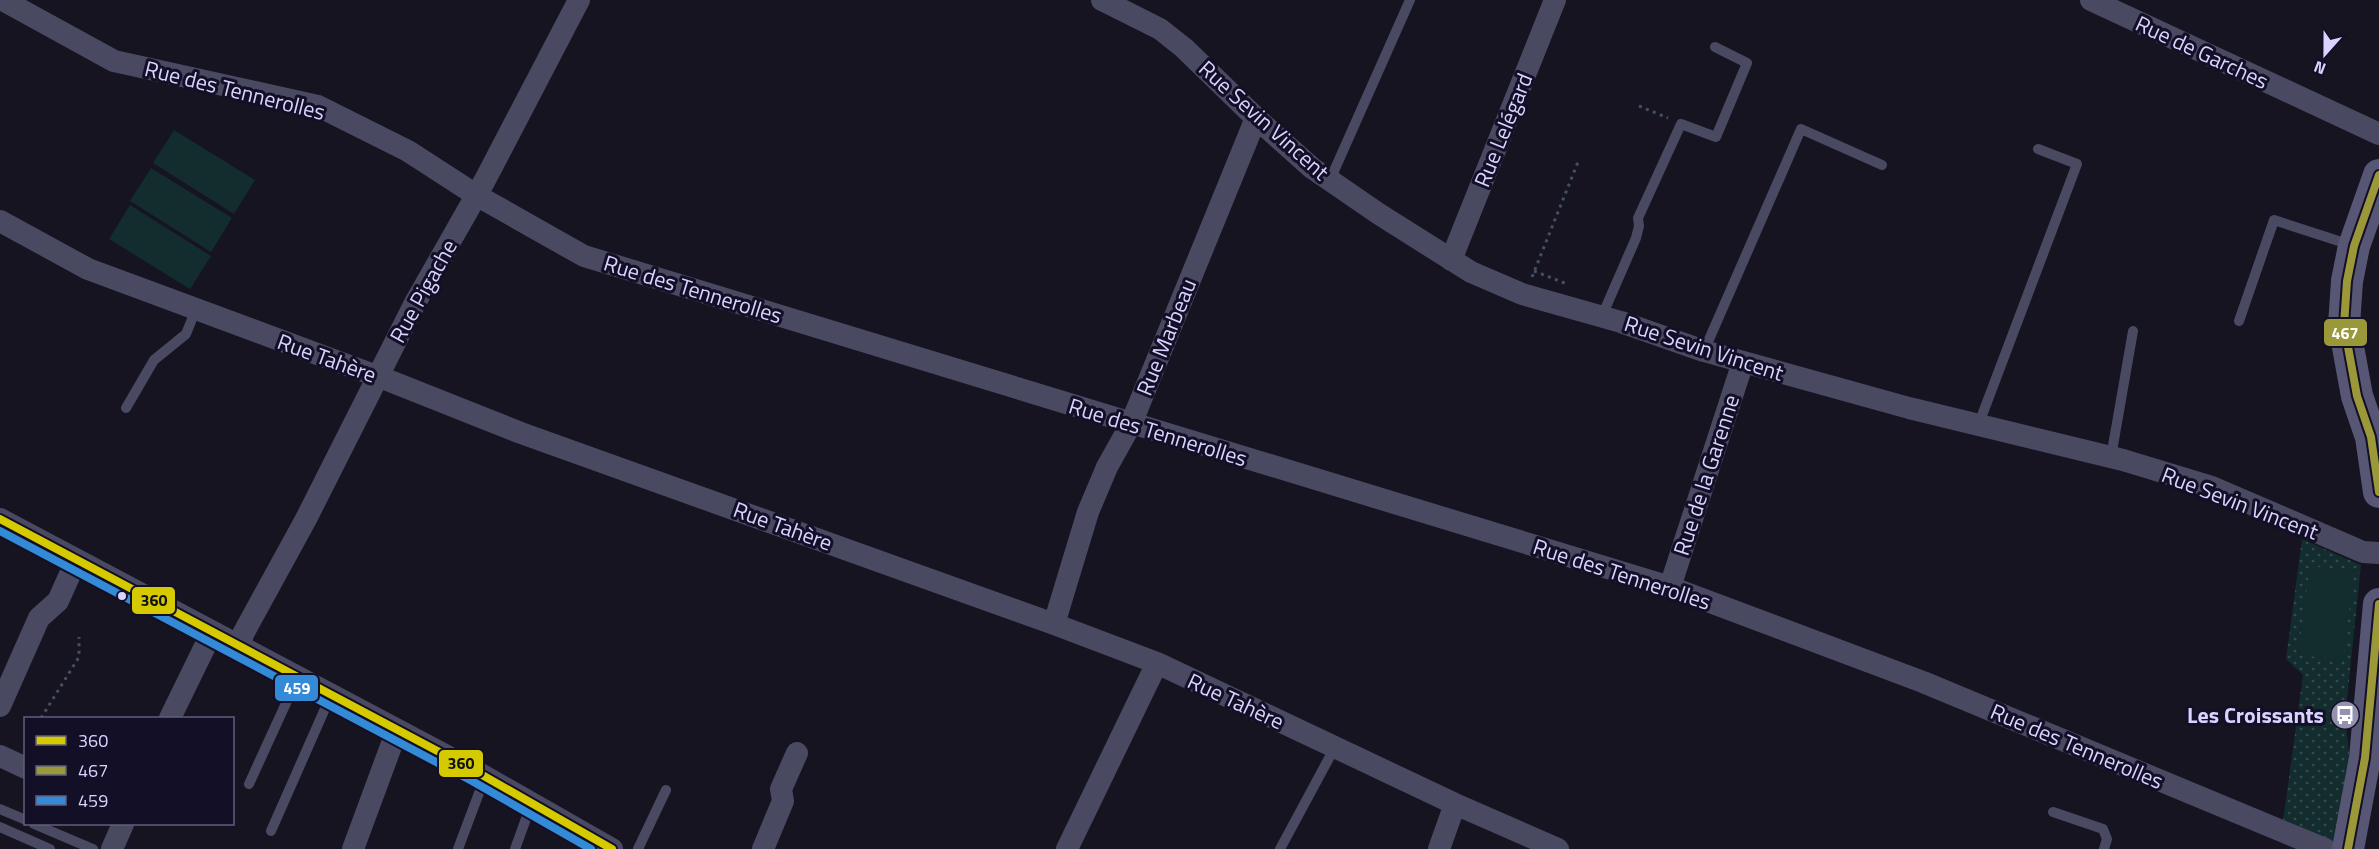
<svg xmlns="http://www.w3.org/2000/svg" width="2379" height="849" viewBox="0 0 2379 849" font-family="'Titillium Web',sans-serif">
<defs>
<pattern id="grass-dots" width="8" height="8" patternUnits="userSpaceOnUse" patternTransform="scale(1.5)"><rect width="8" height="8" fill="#132c2d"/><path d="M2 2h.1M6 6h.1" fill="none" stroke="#354a4c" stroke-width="1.8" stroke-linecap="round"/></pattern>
</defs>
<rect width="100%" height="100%" fill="#161421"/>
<path fill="url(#grass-dots)" d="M2302,539L2361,565L2345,719L2350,760L2337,838L2332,842L2283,821L2303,675L2286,659Z"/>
<path fill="#132c2d" d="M174,130L255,180L234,214L153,163Z
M151,168L232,218L211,252L130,201Z
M130,205L211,256L190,289L109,239Z
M2310,566L2354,571L2343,660L2298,655Z"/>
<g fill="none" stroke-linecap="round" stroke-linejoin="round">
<path stroke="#44505f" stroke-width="3" stroke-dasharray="3 4.5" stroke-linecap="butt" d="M1639,106L1668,118
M1534,271L1567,284
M1532,277L1578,162
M41,718L79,657V637"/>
<path stroke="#4a4962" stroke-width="10" d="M1330,180L1410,0
M1602,316L1636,238L1639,226L1638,218L1681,124L1716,137L1747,63L1715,47
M2239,321L2274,220L2351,245
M1704,351L1801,129L1882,165
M126,408L154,360L186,334L196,309
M1978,426L2077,164L2038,149
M2111,457L2133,331
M249,784L298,677
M0,809L26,820
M2053,812L2103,829L2107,839L2104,849
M34,824L93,849
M0,827L50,849
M271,831L331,695
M458,849L485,777
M515,849L531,805
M638,849L666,790
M1280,849L1335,747"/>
<path stroke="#4a4962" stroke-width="22" d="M3,0L114,61L318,106L408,151L476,195L584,256L1670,587L1923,682L2325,849
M1102,0L1160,29L1184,48L1256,118L1312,168L1379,214L1471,272L1522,294L1621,322L1704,351L1909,408L2123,460L2212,487L2363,552L2379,553
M2091,0L2379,134
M0,221L88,269L390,381L521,433L1054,624L1157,663L1455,804L1558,849
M1451,260L1555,0
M0,519L477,772L612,849
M1670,587L1743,362
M1054,624L1088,512L1107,467L1131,424L1256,118
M240,647L243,634L306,519L415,303L485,180L579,0
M0,706L39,618L58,601L76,561
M170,718L212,632
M0,756L26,768
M112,849L123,824
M353,849L397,730
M763,849L783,801L781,789L797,753
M1067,849L1157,663
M1439,849L1455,804"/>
<path stroke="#575674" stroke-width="32" d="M2379,175L2354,246L2347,281L2344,325L2357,396L2371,437L2379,492
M2348,849L2365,758L2379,604"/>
<g stroke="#130f26" stroke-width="12">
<path id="bus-1" d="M0,519L477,772L612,849"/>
</g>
<g stroke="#130f26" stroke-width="12">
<path id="bus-2" d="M2379,175L2354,246L2347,281L2344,325L2357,396L2371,437L2379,492
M2348,849L2365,758L2379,604"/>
</g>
<g stroke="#130f26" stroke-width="12">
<path id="bus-3" d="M0,531L472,781L591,849"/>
</g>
<use href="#bus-1" stroke="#d5c900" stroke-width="8"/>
<use href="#bus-2" stroke="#9b983a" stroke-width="8"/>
<use href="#bus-3" stroke="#338bd7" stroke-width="8"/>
</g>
<defs>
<g id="bus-disc" transform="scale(1.5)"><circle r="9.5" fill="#9591b1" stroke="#130f26"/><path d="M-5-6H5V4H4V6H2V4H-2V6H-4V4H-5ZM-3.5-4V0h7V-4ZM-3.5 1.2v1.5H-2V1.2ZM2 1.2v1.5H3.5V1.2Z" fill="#fff"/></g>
</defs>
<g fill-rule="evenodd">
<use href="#bus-disc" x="2345" y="715"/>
</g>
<circle fill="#d9d4ff" stroke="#130f26" stroke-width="2" cx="122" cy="596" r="5"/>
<g text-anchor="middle" stroke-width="6" stroke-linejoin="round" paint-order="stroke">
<g font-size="22" fill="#d9d4ff" stroke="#130f26">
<text transform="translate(2202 52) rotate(25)" y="8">Rue de Garches</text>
<text transform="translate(235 90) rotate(14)" y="8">Rue des Tennerolles</text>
<text transform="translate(1264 120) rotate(42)" y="8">Rue Sevin Vincent</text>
<text transform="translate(1503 130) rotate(-68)" y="8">Rue Lelégard</text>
<text transform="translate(693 289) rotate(17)" y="8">Rue des Tennerolles</text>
<text transform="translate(423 291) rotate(-61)" y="8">Rue Pigache</text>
<text transform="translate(1166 337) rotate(-68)" y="8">Rue Marbeau</text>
<text transform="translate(1704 348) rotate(18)" y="8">Rue Sevin Vincent</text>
<text transform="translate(327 358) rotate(20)" y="8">Rue Tahère</text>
<text transform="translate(1158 432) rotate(17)" y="8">Rue des Tennerolles</text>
<text transform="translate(1706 475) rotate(-72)" y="8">Rue de la Garenne</text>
<text transform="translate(2240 503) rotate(21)" y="8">Rue Sevin Vincent</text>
<text transform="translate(783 526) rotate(20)" y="8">Rue Tahère</text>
<text transform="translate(1622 574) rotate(18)" y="8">Rue des Tennerolles</text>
<text transform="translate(1236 701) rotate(25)" y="8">Rue Tahère</text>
<text transform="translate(2077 746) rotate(23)" y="8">Rue des Tennerolles</text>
</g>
<g font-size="22" font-weight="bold" fill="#d9d4ff" stroke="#130f26" text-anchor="end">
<text x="2324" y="723">Les Croissants</text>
</g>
</g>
<g stroke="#130f26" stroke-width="2">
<rect x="2323" y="318" width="45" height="29" rx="6" fill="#9b983a"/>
<rect x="131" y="586" width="45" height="29" rx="6" fill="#d5c900"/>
<rect x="274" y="674" width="45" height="28" rx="6" fill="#338bd7"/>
<rect x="438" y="749" width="46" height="29" rx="6" fill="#d5c900"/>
</g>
<g font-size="16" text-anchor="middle" font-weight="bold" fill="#fff">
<text x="2345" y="339">467</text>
<text x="297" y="694">459</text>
</g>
<g font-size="16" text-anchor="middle" font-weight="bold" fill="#111">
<text x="154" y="606">360</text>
<text x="461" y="769">360</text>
</g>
<rect x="24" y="717" width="210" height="108" fill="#130f26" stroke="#625e7d" stroke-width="1.5"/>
<rect x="36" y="736" width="30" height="9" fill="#d5c900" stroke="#625e7d" stroke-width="1.5"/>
<text x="78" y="747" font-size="18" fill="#d9d4ff">360</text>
<rect x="36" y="766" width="30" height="9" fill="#9b983a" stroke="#625e7d" stroke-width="1.5"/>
<text x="78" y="777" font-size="18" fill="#d9d4ff">467</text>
<rect x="36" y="796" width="30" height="9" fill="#338bd7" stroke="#625e7d" stroke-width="1.5"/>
<text x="78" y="807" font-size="18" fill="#d9d4ff">459</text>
<g transform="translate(2325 54) rotate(201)" stroke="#130f26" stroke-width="4.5" paint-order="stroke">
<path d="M0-4.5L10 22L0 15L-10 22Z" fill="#d9d4ff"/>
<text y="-9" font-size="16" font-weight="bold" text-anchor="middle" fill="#d9d4ff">N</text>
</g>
</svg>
